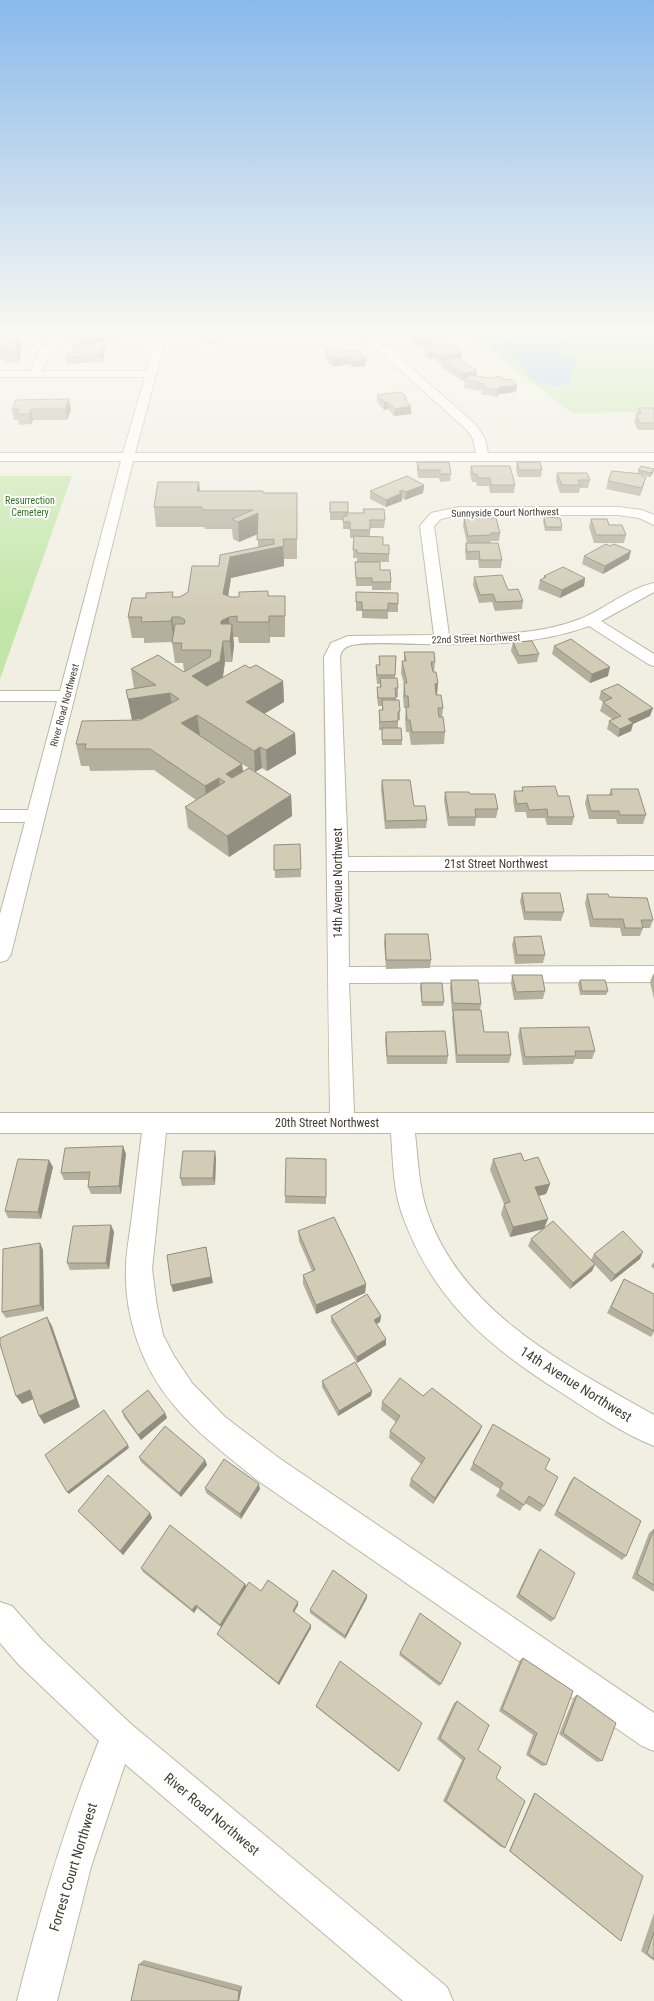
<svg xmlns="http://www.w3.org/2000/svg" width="654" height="2001" viewBox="0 0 654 2001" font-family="'Roboto Condensed',sans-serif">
<rect width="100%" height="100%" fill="#f1efe2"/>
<path fill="#c2e6a9" d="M469,334H654V412L572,413Z
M0,476H72L0,679Z"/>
<path fill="#9cc1f0" d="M478,334H552L565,344L559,352L576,363L577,365L571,370L570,383C555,389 538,384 525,374L527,371L522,366L478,338Z"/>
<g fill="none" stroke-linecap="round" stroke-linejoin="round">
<g stroke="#bcb8a5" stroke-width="2">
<path id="minor" d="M47,334H57L42,371H146L157,334H167L135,453H476L473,439L467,430L369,342L356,334H369L377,338L476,425L485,439L488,453H654V461H133L11,954L7,960L0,962V914L25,822H0V810H28L57,701H0V691H60L121,461H0V453H123L145,377H0V371H31Z
M459,507H618L642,510L654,515V525L639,518L618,515H459L441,519L434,526L449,635C492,635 539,635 580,619C605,609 627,589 654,583V592L601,621L654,654V666L648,664L589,626C534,646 476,645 419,644C402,644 364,641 349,646C343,648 341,652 340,657L348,857L654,856V870L348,871L349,967L654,966V982L349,983L354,1113H654V1133H415C418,1160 419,1189 428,1214C463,1314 568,1366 654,1415V1446C622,1433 591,1412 562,1393C488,1347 432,1299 402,1214C393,1189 393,1160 391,1133H166L152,1269L157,1307L163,1335L174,1356L192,1383L225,1417L279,1458L654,1713V1751L642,1746L257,1480C228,1456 196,1433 172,1403C142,1367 124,1316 126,1268C126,1254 129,1238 131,1223C135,1193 138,1163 142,1133H0V1113H330C327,961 327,809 324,657L331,643L348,636L434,635L420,526L431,513Z
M0,1602L12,1606L43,1641L131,1724L447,1987L453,2001H403L125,1764L91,1867L57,2001H17C39,1913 64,1826 99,1741L19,1665L0,1643Z"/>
</g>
<use href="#minor" fill="#fff" fill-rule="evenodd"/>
</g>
<path fill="#b5af9d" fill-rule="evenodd" d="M78,334H113L112,340L91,342L105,343L106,350L102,362L67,364L66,357L78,352H73L71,345L78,341L77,336Z
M199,334H223L222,344L203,345L202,340H200Z
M410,334H437V339H436V341L461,359L477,376L516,392L499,394L497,397L481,394L482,391L464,388L465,380L463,381L441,367V363L438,362L434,358L429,359L424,355L426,346L419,347L410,341Z
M0,339L21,348L20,351L21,356L18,362H5V359H0Z
M325,350L346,351L366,359V366L352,367L349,364L333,367L325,360Z
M377,395L407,398V402L411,414L394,416L388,409L384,410L377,402Z
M16,400L71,410L67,420H33L31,424L19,425L18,420H14L12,409Z
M639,408H654V430H638L634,422L636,414H637Z
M417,462L451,474L450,481L440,482L439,478H418L417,469Z
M517,462L542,470L541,477H518L516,470Z
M471,466L515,485L514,493H490L489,486H477L476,482H472L470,474Z
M638,470L653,473L650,477L642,475L644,484L640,496L606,489L608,481L638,473Z
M557,473L590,480L588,488H580L579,493H560L556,481Z
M424,485L423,493L405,500L402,498V501L386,507L370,499V491Z
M200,491L263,493L297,512V559H284V566L231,578L228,596L231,597L285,596V637H270V643H239L238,637H233L234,645L232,662H225L223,677L250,668L283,681L284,702L264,714L295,733L296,754L267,771L262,768L255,772L291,795L292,816L229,857L188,828L185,807L196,800L154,770L90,771L89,766H81L76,744L132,720L126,690L134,689L131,669L184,672L186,671H184L183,663H175L172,642L144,643V638H132L128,617L174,597H180L188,592L219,566L258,547V534L239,542L233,539L232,529H205L204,527H156L154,507ZM142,719L140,720H132ZM242,764L249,768L243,771Z
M330,502H348V513H363V509L385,520L384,528H370V536L383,545L389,554V562H380V570L391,582V590H372V586H356L355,562L357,561V558H353L354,538H350V529H343V520H330Z
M544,517L562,527V531H545L543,521Z
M464,518L500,533L499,541H491L490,543L502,560L501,568H479L478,560H466L465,551L466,543H467L463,526Z
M591,519L609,525L626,535L624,543H594L589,527Z
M584,556L629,559L603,574L582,564Z
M544,576L585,578L584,586L560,598L538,589L540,580L543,579Z
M474,577L508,590L523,601L522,609L495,611L492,602L479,603L473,585Z
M356,592L398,604V612H388V619L362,618V611H356Z
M513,642L539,654L537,662L518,664L511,651Z
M554,646L608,676L590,683L552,654Z
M404,652L435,662L434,672L437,695L443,708L442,717L445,732L444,744L411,745L409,732H406L405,719L406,708H404L403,696L404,684L401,673L402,661H404Z
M379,656H396L395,678L398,688V697H396V700L400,711V720H398V728L402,740V745H382V730H379V710H382V706H378L377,696V687H380V684H377L376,674V665H379Z
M601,691L650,716L633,724L631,731L618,737L607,729L609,721L612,719L600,711L603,702L599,699Z
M382,780L427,820L426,828L385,829L381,789Z
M522,787L558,796L574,817L572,825H547L545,818H527L526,812H515L513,800L514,791H522Z
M611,789L646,815L643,824H617L616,819H589L585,803L587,795H609Z
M445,792L470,794L498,809L496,818H476L475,826H448L444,800Z
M300,844L301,877L275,878L274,845Z
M522,893L564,912L561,921L524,920L520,901Z
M587,894L609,897L653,920L650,928H643L640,936H622L620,928L590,927L585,903Z
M385,934L431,960L430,968L386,969L384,943Z
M514,937L545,955L543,963L515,964L512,945Z
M653,974H654V999L650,982Z
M512,975L545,991L543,999L514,1000L511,983Z
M451,980L481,1004L480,1010L484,1032L511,1055L509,1063H456L452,1018L453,1012H452L450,988Z
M580,980L608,991L606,995H580L578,984Z
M421,983L444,1002L443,1006H422L420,987Z
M520,1028L595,1051L592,1059H575L573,1064L523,1065L518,1036Z
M386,1032L448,1056L447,1064H387L385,1040Z
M126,1154L121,1194H91L88,1187L89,1180H64L61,1173Z
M216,1158L215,1185L182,1186L180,1178Z
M326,1159V1204L285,1203V1196Z
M493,1159L524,1161L550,1184L546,1194L538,1196L545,1228L591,1260L594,1254L640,1259L611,1282L595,1265L592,1271L570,1289L528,1246L531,1239L543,1229L510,1237L501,1214L504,1204L490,1170Z
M53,1167L41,1219L8,1218L5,1211Z
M111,1225L114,1232L109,1269L70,1270L67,1263Z
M298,1231L366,1284L365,1293L316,1314L303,1284V1275L312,1271L299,1241Z
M40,1243L43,1250L44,1311L6,1318L2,1312Z
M654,1262V1269L651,1266Z
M624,1279L654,1294V1332L651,1337L607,1313Z
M331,1316H381L380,1322L376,1324L386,1345L357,1363L331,1322Z
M322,1381L372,1391L371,1396L338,1416L322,1387Z
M423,1396L482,1426L479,1433L433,1504L409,1486L411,1479L421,1464L389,1438L390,1431L396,1422L381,1410L382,1402Z
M122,1411L165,1413L167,1418L141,1440L124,1417Z
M139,1457L205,1460L207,1465L181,1497L141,1462Z
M473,1463L545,1469L544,1506L540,1512L525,1503L520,1511L496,1496L500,1489L470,1470Z
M574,1477L626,1556L622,1560L554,1515L570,1482Z
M205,1488L260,1489L241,1519L206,1493Z
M78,1511L150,1513L152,1518L123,1555L82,1515Z
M654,1529V1592L632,1578L649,1533Z
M540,1549L554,1619L551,1622L516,1597L537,1553Z
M141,1568L245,1584L246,1586L298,1605L294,1612L311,1628L279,1685L219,1636L217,1634L221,1627L197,1608L194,1613L143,1572Z
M367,1598L345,1639L310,1613V1610Z
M420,1613L441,1684L439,1686L399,1655Z
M523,1658L546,1765L542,1766L526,1755L533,1735L499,1711L520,1660Z
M577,1695L602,1761L597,1762L559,1734L574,1697Z
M457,1701L478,1750L496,1778L505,1848L501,1847L443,1801L462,1760L437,1739L454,1703Z
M316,1706L399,1771V1772L316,1707Z
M534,1793H535L621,1941L618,1939L509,1851Z
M654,1913V1961L641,1951Z
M144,1960L242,1986L239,2001L139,1964Z"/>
<path fill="#938f80" d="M102,334H113L112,340L78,343L77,336Z
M222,334H223V337L222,344Z
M430,334H437V339H436L435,344L426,342V346L419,347V340Z
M19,338L21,348L20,351L21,356L18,362L15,345Z
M105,343L106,350L102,362L101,355Z
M434,351V358L429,359V352Z
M462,353L461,360L444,361V356Z
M349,357V364L333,367V359Z
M366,359V366L352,367V360Z
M477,371L476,378L463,381V374Z
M517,385L516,392L499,394L497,397L498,390L500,387Z
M69,399L71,410L67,420L65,409Z
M384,402H388V409L384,410Z
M411,406V414L394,416L395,409Z
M31,409L33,420L31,424L29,414Z
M654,469L653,473L650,477L651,473Z
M646,477L644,484L640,496L642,488Z
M199,482L201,501L197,491Z
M424,485L423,493L405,500L406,492Z
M402,490V501L386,507V500Z
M258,513L260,533L239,542L238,522Z
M283,539L284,566L231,578L225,615L223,594L230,557L284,546Z
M631,551L629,559L603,574L605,566Z
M585,578L584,586L560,598L562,590Z
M269,616L270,637V643L269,622Z
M172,617L175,637L174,642L171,621Z
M229,617L230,637L223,641L225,662L222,682L194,697L192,676L220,661L221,621Z
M232,624L234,645L232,662L230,641Z
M610,667L608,676L590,683L592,674Z
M283,681L284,702L247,724L246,702Z
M438,683L437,696L435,684Z
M170,693L173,714L132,720L128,699Z
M653,708L650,716L633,724L631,731L618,737L620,729L628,719Z
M197,715L200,736L181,723Z
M295,733L296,754L267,771L266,750Z
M260,747L262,768L255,772L254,751Z
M242,764L244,785L228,795L226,774Z
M219,778L221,799L207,808L205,786Z
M291,795L292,816L229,857L227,836Z
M123,1146L126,1154L121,1194L119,1186Z
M215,1151L216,1158L215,1185L213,1178Z
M49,1160L53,1167L41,1219L38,1212Z
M550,1184L546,1194L531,1198L535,1187Z
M548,1219L544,1229L510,1237L513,1227Z
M111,1225L114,1232L109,1269L106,1263Z
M40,1243L43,1250L44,1311L40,1305Z
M206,1247L213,1283L173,1292L171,1285Z
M643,1252L640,1259L611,1282L615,1275Z
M595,1264L592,1271L570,1289L573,1283Z
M366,1284L365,1293L316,1314V1305Z
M381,1316L380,1322L373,1326L374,1320Z
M47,1317L52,1326L80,1407L44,1424L39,1416Z
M386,1339V1345L357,1363V1357Z
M30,1390L36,1398L22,1404L16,1396Z
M372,1391L371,1396L338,1416L339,1411Z
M165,1413L167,1418L141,1440L138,1435Z
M482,1426L479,1433L433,1504L435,1498Z
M128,1445L129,1448L69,1494L67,1492Z
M205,1460L207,1465L181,1497L179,1493Z
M259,1484L260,1489L241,1519L240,1514Z
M150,1513L152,1518L123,1555L120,1551Z
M245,1584L247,1587L221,1628L220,1625Z
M367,1595V1598L345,1639V1636Z
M298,1602V1605L293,1614V1611Z
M196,1605L197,1608L194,1613L192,1610Z
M311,1625V1628L279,1685L278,1683Z
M242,1986L239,2001H238L239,1991Z"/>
<path fill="#d2ccb7" stroke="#938f80" d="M78,334H102L77,336Z
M203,334H222V338H202Z
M411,334H431L436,337L419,340Z
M19,338L15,345H19L16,351H3L4,349H0V339Z
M441,340L447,345H451L462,353L444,356L438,355L434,351L429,352L425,348L432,347L426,342Z
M73,341L105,343L101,355L66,357L67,353L77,352L80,345H71Z
M343,348L346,351H359L366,359L352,360L349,357L333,359L325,353H328L325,350Z
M458,357L477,371L463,374L442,360Z
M470,375L489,378L501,376L505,380L511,379L517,385L500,387L498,390L482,387L485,384L465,380Z
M401,392L407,398L404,399L411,406L395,409L388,402H384L377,395Z
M69,399L65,409H31L29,414H17L19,409H12L16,400Z
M639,408H654V423H640L636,414H641Z
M417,462H449L451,474H440V470H419Z
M517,462H540L542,470H519Z
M471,466H510L515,485H491L490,478H478L477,474H473Z
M641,466L654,469L651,473L638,470Z
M612,471L642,474V476L646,477L642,488L608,481Z
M557,473H587L590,480H578L580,485H562Z
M407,476L424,485L406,492L402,490L399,492L402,493L386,500L370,491Z
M158,482H199L197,491H263V493H297V539H283L284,546L230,557L223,594L231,597H239V592L268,591V596H285V616H269V622H237V616L229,617L221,621V624H232L230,641H223L220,661L192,676L207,686L245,665L250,668L256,665L283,681L246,702L295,733L266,750L260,747L254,751L197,715L181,723L242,764L226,774L232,778L249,768L291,795L227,836L185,807L225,782L219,778L205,786L150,749H85L86,744H76L82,721L140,720L179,699L170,693L128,699L126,690L156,685L131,669L158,655L184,672L210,657L211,650H181L182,643H172L175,624H184L185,620L180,617H172L171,621L141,622L142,617H128L132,598H146V593L173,592L172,597H180L188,592L192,566H219L220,555L274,544V539L257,540L258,513L238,522L232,519L253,510H203L202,507H154Z
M330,502H348V512H330Z
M363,509H384L385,520H370V530H350V522H343V516H347V513H364Z
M544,517L560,518L562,527H546Z
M464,518H496L500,533H491V535L468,536Z
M591,519H607L609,525H622L626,535H596Z
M354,536L383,537V545H389V554L357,553V550H353Z
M466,543H498L502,560H480L479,551L467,552Z
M606,544L610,546L614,544L631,551L605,566L584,556Z
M355,562H380V570H390L391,582H372V578H356Z
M563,567L585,578L562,590L540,580L546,577L544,576Z
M502,575L508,590L518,589L523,601L496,602L493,594L480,595L474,577Z
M356,592L398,593V604L388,603V610H362V602H356Z
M571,639L610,667L592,674L554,646Z
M532,641L539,654L519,656L513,642Z
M404,652H434L435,662H431L433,672H436L438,683L435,684L436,695H441L443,708H438L439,717H443L445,732H412L410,720H407L406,707H409L408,696H405L404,683H407L402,661H406Z
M379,656H396L395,675H377L376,665H380Z
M380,678H397L398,688H395L396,698H378L377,687H381Z
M618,684L653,708L628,719L633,723L620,729L609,721L621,716L603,702L612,698L601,691Z
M382,700H399L400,711L398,712V721L380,722L379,710H383Z
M382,728H401L402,740H382Z
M382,780H410L414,806H425L427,820L386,821Z
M555,786L558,796H569L574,817H548L547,809L529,810L527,803L517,804L514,791H523L522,787Z
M611,789H638L646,815H620L619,811H591L587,795H612Z
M445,792H469L470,794H495L498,809H475L476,817H449Z
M300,844L301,869L274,870V845Z
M522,893H560L564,912H525Z
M587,894H608L609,897L647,898L653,920H641L643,928H625L623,919H593Z
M385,934H428L431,960H386Z
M541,936L545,955H517L514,937Z
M512,975H542L545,991L516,992Z
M451,980H478L481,1004L453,1003Z
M580,980H605L608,991H582Z
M421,983H442L444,1002H422Z
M453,1010H481L484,1032H508L511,1055H457Z
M589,1027L595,1051H575L576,1056L525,1057L520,1028Z
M445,1031L448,1056H387L386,1032Z
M123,1146L119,1186L88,1187L90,1172L61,1173L65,1148Z
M183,1151H215L213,1178H180Z
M521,1153L524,1161L538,1157L550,1184L535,1187L548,1219L513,1227L504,1204L510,1202L493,1159Z
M286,1158L326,1159V1197L285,1196Z
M18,1159L49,1160L38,1212L5,1211Z
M334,1217L366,1284L316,1305L303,1275L315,1270L298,1231Z
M553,1221L595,1264L573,1283L531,1239Z
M111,1225L106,1263H67L73,1226Z
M623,1231L643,1252L615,1275L594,1254Z
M40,1243V1305L2,1312L3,1249Z
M206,1247L211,1277L171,1285L167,1255Z
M624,1279L654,1294V1331L611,1307Z
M367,1294L381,1316L374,1320L386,1339L357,1357L331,1316Z
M47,1317L75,1399L39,1416L30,1390L16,1396L0,1344V1338Z
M355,1362L372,1391L339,1411L322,1381Z
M400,1378L423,1396L432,1388L482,1426L435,1498L411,1479L425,1458L390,1431L400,1416L382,1402Z
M148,1390L165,1413L138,1435L122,1411Z
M104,1410L128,1445L67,1492L45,1455Z
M493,1424L550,1459L545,1469L558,1477L544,1506L529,1496L524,1505L500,1489L503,1483L473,1463Z
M165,1426L205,1460L179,1493L139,1457Z
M224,1459L259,1484L240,1514L205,1488Z
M108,1475L150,1513L120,1551L78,1511Z
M574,1477L641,1521L626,1556L557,1511Z
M170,1525L245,1584L220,1625L196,1605L192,1610L141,1568Z
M654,1529V1585L637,1574Z
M540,1549L575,1573L554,1619L519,1594Z
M333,1570L367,1595L345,1636L310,1610Z
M268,1580L298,1602L293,1611L311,1625L278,1683L217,1634L249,1582L261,1591Z
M420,1613L461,1643L441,1684L400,1653Z
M523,1658L573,1691L546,1765L529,1754L537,1733L502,1709Z
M340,1661L422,1723L399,1771L316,1706Z
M577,1695L616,1723L602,1761L563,1733Z
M457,1701L489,1725L478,1750L501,1767L496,1778L525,1801L505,1848L446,1801L465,1758L440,1738Z
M535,1793L643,1876L621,1941L510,1851Z
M654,1932V1959L647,1953Z
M139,1964L239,1991L238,2001H131Z"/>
<linearGradient id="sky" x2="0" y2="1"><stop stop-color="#89b9eb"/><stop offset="0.54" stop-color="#f9f8f2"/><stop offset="1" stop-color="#f9f8f2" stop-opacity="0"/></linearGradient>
<rect width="654" height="614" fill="url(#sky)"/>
<g text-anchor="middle" stroke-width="4" stroke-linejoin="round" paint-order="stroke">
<g font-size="10" fill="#387327" stroke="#fff">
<text x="30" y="504">Resurrection<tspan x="30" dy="12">Cemetery</tspan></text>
</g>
<g font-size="10" fill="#423e33" stroke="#fff">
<text transform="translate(505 512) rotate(-1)" y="4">Sunnyside Court Northwest</text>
<text transform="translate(476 638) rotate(-2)" y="4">22nd Street Northwest</text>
<text transform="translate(64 705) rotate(-75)" y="4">River Road Northwest</text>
</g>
<g font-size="12" fill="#423e33" stroke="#fff">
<text x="496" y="868">21st Street Northwest</text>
<text transform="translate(338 883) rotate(-90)" y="4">14th Avenue Northwest</text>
<text x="327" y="1127">20th Street Northwest</text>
</g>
<g font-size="14" fill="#423e33" stroke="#fff">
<text transform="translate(576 1384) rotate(32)" y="5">14th Avenue Northwest</text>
<text transform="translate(212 1814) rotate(40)" y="5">River Road Northwest</text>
<text transform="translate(73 1867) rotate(-73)" y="5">Forrest Court Northwest</text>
</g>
</g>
</svg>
